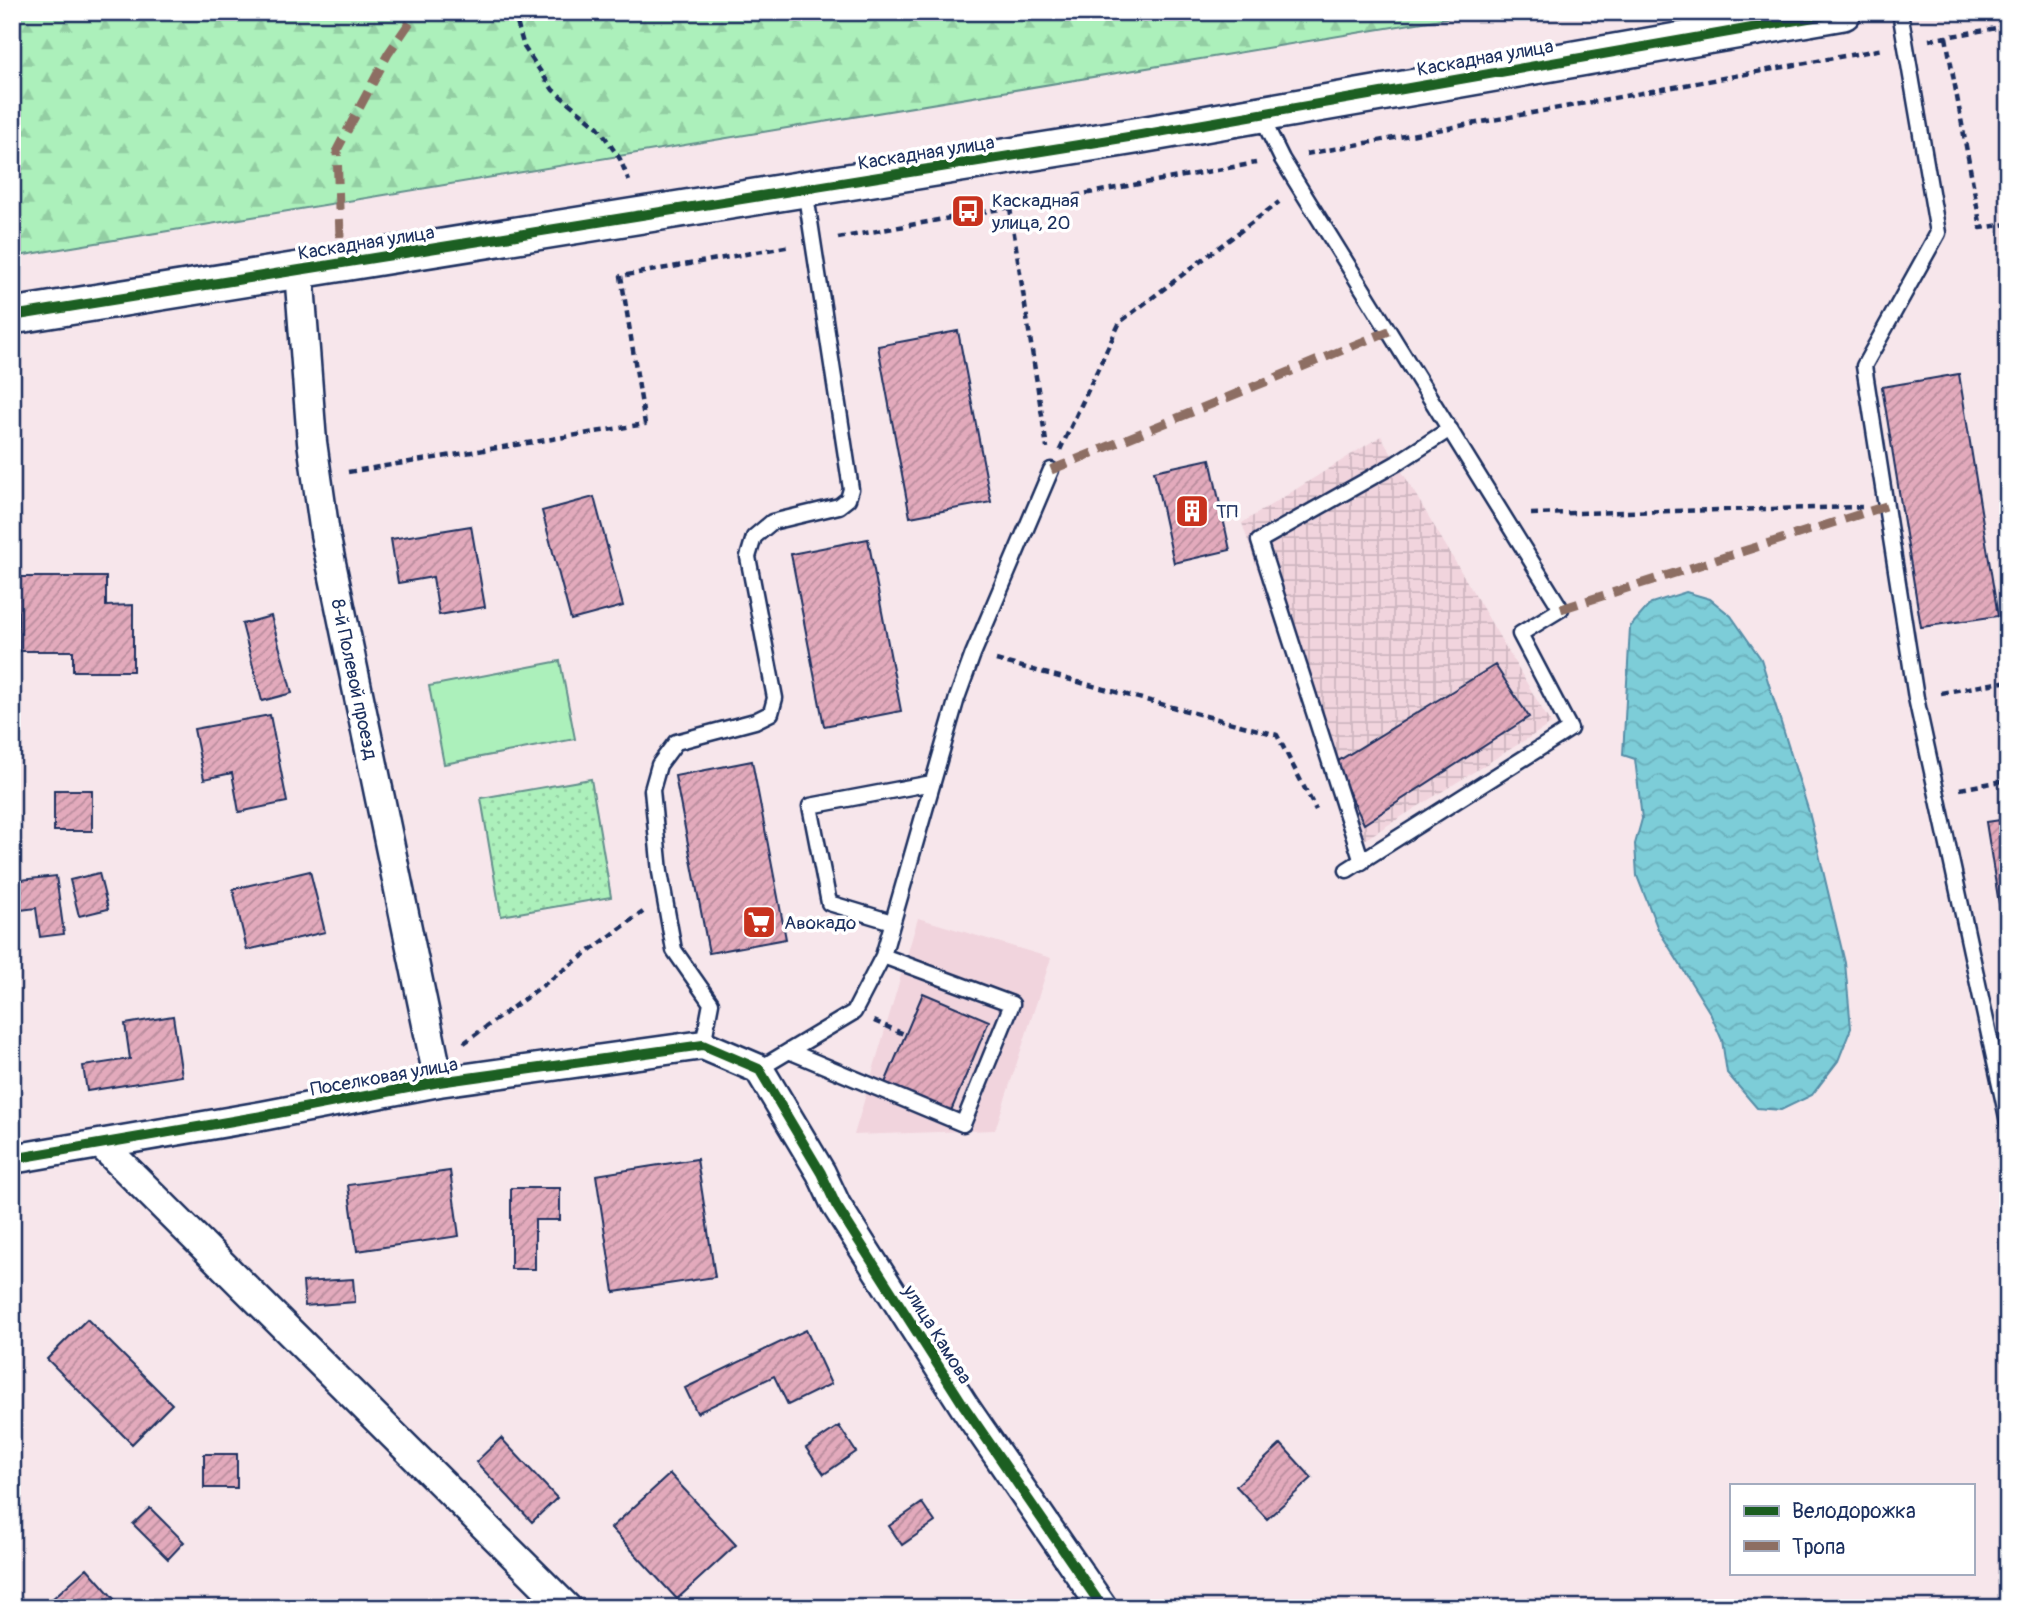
<svg xmlns="http://www.w3.org/2000/svg" width="2020" height="1620" viewBox="0 0 2020 1620" font-family="Pangolin,sans-serif">
<defs>
<pattern id="industrial-grid" width="8" height="8" patternUnits="userSpaceOnUse" patternTransform="scale(1.75)"><rect width="8" height="8" fill="#f1d4dd"/><path d="M0 4h8M4 0v8" fill="none" stroke="#ceb6c0"/></pattern>
<pattern id="grass-dots" width="8" height="8" patternUnits="userSpaceOnUse" patternTransform="scale(1.75)"><rect width="8" height="8" fill="#acf0bb"/><path d="M2 2h.1M6 6h.1" fill="none" stroke="#93cea3" stroke-width="1.8" stroke-linecap="round"/></pattern>
<pattern id="forest-firs" width="22" height="20" patternUnits="userSpaceOnUse" patternTransform="scale(1.75)"><rect width="22" height="20" fill="#acf0bb"/><path d="M5 1l3.5 6h-7zM16 11l3.5 6h-7z" fill="#93cea3"/></pattern>
<pattern id="water-waves" width="16" height="10" patternUnits="userSpaceOnUse" patternTransform="scale(1.75)"><rect width="16" height="10" fill="#7dcdd8"/><path d="M0 5q4-4 8 0t8 0" fill="none" stroke="#6bb0bc"/></pattern>
<pattern id="building-hatch" width="6" height="6" patternUnits="userSpaceOnUse" patternTransform="scale(1.75)"><rect width="6" height="6" fill="#e3aabc"/><path d="M-1 1l2-2M0 6l6-6M5 7l2-2" fill="none" stroke="#b78b9c"/></pattern>
</defs>
<rect width="100%" height="100%" fill="#f7e6eb"/>
<filter id="ink" filterUnits="userSpaceOnUse"><feTurbulence type="fractalNoise" baseFrequency=".0143" numOctaves="2"/><feDisplacementMap in="SourceGraphic" scale="14" xChannelSelector="R" yChannelSelector="G"/><feConvolveMatrix kernelMatrix="1 2 1 2 8 2 1 2 1" color-interpolation-filters="sRGB"/></filter>
<g filter="url(#ink)">
<path fill="#f1d4dd" d="M918,918L1051,958L995,1130L854,1135Z"/>
<path fill="url(#industrial-grid)" d="M1381,436L1551,724L1351,848L1242,523Z"/>
<path fill="url(#grass-dots)" stroke="#64908c" stroke-width="2" d="M591,779L611,897L501,916L481,798Z"/>
<path fill="url(#forest-firs)" stroke="#64908c" stroke-width="2" d="M12,12H1483L12,257Z"/>
<path fill="#acf0bb" stroke="#64908c" stroke-width="2" d="M560,661L575,739L444,764L429,686Z"/>
<path fill="url(#water-waves)" stroke="#568ea7" stroke-width="2" d="M1686,592L1710,599L1731,616L1761,659L1809,812L1845,963L1851,1028L1838,1061L1812,1095L1781,1110L1757,1108L1727,1073L1722,1040L1710,1013L1658,929L1637,876L1635,844L1642,819L1635,759L1623,755L1630,627L1651,603Z"/>
<path fill="url(#building-hatch)" stroke="#1b2f5e" stroke-width="2" d="M958,331L991,502L910,517L878,346Z
M1959,374L1998,616L1921,627L1882,387Z
M1210,459L1230,550L1174,563L1154,471Z
M594,497L623,606L571,620L542,511Z
M471,526L485,607L439,615L433,577L398,583L391,539Z
M868,539L901,711L824,726L791,554Z
M18,577H106V606L133,605V671H73V651H19Z
M271,616L292,693L262,701L242,624Z
M1495,665L1529,717L1364,824L1335,763Z
M270,715L287,802L239,812L232,773L204,779L194,729Z
M752,761L786,939L709,953L675,776Z
M54,790H92V831H54Z
M2008,819V961L1986,822Z
M310,871L325,932L247,950L233,889Z
M99,873L108,909L79,916L70,880Z
M56,876L64,934L40,937L36,908L12,911V881Z
M923,993L989,1021L951,1111L885,1083Z
M173,1016L182,1076L87,1091L83,1066L130,1059L125,1024Z
M697,1159L715,1277L614,1292L596,1175Z
M450,1171L459,1236L357,1251L348,1185Z
M511,1188H560V1220H535V1269H511Z
M353,1279L355,1302L305,1306L303,1282Z
M87,1319L172,1404L132,1444L47,1359Z
M806,1330L831,1384L788,1405L774,1376L697,1413L685,1388Z
M839,1426L856,1452L824,1474L806,1448Z
M501,1438L557,1498L532,1522L476,1462Z
M1281,1444L1312,1478L1267,1519L1236,1486Z
M204,1454H237V1488H204Z
M670,1474L736,1545L677,1599L611,1528Z
M922,1503L935,1522L902,1545L889,1526Z
M150,1508L184,1542L168,1559L133,1524Z
M87,1568L122,1608H42Z"/>
<g fill="none" stroke-linecap="round" stroke-linejoin="round">
<g stroke="#1b2f5e" stroke-width="19">
<path id="service" d="M1900,12L1938,233L1864,366L1916,698L2008,1122
M1260,114L1282,159L1561,609L1520,634L1570,729L1347,870
M1362,862L1259,541L1397,463L1450,429
M892,922L829,903L810,806L932,783
M703,1045L711,1003L674,950L660,872L652,790L659,765L676,742L755,721L771,713L775,698L748,557L754,537L772,522L839,506L848,499L851,489L805,189
M789,1051L963,1124L1012,1004L883,956
M759,1069L854,1012L883,956L957,698L973,654L1051,470"/>
</g>
<g stroke="#1b2f5e" stroke-width="33">
<path id="minor" d="M299,271L312,442L325,534L439,1082
M101,1144L567,1608
M12,1159L262,1116L439,1082L703,1045L759,1069L821,1173L836,1205L964,1406L1103,1608"/>
</g>
<g stroke="#1b2f5e" stroke-width="40">
<path id="tertiary" d="M12,316L1141,135L1843,12"/>
</g>
<path stroke="#1b2f5e" stroke-width="4.5" stroke-dasharray="7 5" stroke-linecap="butt" d="M514,12L524,47L553,90L598,127L620,159L629,181
M1946,37L1981,228L2008,224
M1929,40L2008,26
M1306,154L1883,49
M1010,208L1047,448
M838,238L1256,163
M1060,450L1120,322L1279,202
M348,472L645,424L621,276L791,246
M1531,514L1862,507
M996,660L1277,735L1316,810
M1941,693L2008,681
M1960,789L2008,780
M874,1021L906,1035
M464,1043L643,912"/>
<use href="#service" stroke="#fff" stroke-width="14"/>
<use href="#minor" stroke="#fff" stroke-width="28"/>
<use href="#tertiary" stroke="#fff" stroke-width="35"/>
<path stroke="#8d6e63" stroke-width="9" stroke-dasharray="18 9" stroke-linecap="butt" d="M340,237L337,150L388,54L417,12
M1051,470L1389,331
M1561,609L1886,506"/>
<g stroke="#fff" stroke-width="15">
<path id="cycleway" d="M12,316L1141,135L1843,12
M12,1159L262,1116L439,1082L703,1045L759,1069L821,1173L836,1205L964,1406L1103,1608"/>
</g>
<use href="#cycleway" stroke="#1b5e20" stroke-width="10"/>
</g>
</g>
<defs>
<g id="bus-square" transform="scale(1.75)"><rect x="-9" y="-9" width="18" height="18" rx="4" fill="#c8321e" stroke="#fff"/><path d="M-5-6H5V4H4V6H2V4H-2V6H-4V4H-5ZM-3.5-4V0h7V-4ZM-3.5 1.2v1.5H-2V1.2ZM2 1.2v1.5H3.5V1.2Z" fill="#fff"/></g>
<g id="building-square" transform="scale(1.75)"><rect x="-9" y="-9" width="18" height="18" rx="4" fill="#c8321e" stroke="#fff"/><path d="M-4-6H4V6H1V3H-1V6H-4ZM-2.5-4.3h1.7v1.8h-1.7ZM.8-4.3h1.7v1.8H.8ZM-2.5-1h1.7V.8h-1.7ZM.8-1h1.7V.8H.8Z" fill="#fff"/></g>
<g id="supermarket-square" transform="scale(1.75)"><rect x="-9" y="-9" width="18" height="18" rx="4" fill="#c8321e" stroke="#fff"/><path d="M-6-5.5h2.5l.6 2H6L4.5 2H-2.5L-4.4-4H-6ZM-1.5 3.2a1.3 1.3 0 1 0 .1 0ZM3 3.2a1.3 1.3 0 1 0 .1 0Z" fill="#fff"/></g>
</defs>
<g fill-rule="evenodd">
<use href="#bus-square" x="968" y="211"/>
<use href="#building-square" x="1192" y="511"/>
<use href="#supermarket-square" x="759" y="922"/>
</g>
<g text-anchor="middle" stroke-width="7" stroke-linejoin="round" paint-order="stroke">
<g font-size="19" fill="#1b2f5e" stroke="#fff">
<text transform="translate(1485 57) rotate(-10)" y="7">Каскадная улица</text>
<text transform="translate(926 152) rotate(-9)" y="7">Каскадная улица</text>
<text transform="translate(366 242) rotate(-9)" y="7">Каскадная улица</text>
<text transform="translate(355 679) rotate(78)" y="7">8-й Полевой проезд</text>
<text transform="translate(384 1076) rotate(-10)" y="7">Поселковая улица</text>
<text transform="translate(938 1334) rotate(58)" y="7">улица Камова</text>
</g>
<g font-size="19" fill="#1b2f5e" stroke="#fff" text-anchor="start">
<text x="992" y="207">Каскадная<tspan x="992" dy="22">улица, 20</tspan></text>
<text x="1216" y="518">ТП</text>
<text x="784" y="929">Авокадо</text>
</g>
</g>
<rect width="2020" height="1620" fill="none" stroke="#fff" stroke-width="42"/>
<rect x="21" y="21" width="1978" height="1578" fill="none" stroke="#1b2f5e" stroke-width="2.5" filter="url(#ink)"/>
<rect x="1730" y="1484" width="245" height="91" fill="#ffffff" stroke="#a4acbf" stroke-width="2"/>
<rect x="1744" y="1506" width="35" height="10" fill="#1b5e20" stroke="#a4acbf" stroke-width="2"/>
<text x="1792" y="1518" font-size="21" fill="#1b2f5e">Велодорожка</text>
<rect x="1744" y="1541" width="35" height="10" fill="#8d6e63" stroke="#a4acbf" stroke-width="2"/>
<text x="1792" y="1554" font-size="21" fill="#1b2f5e">Тропа</text>
</svg>
